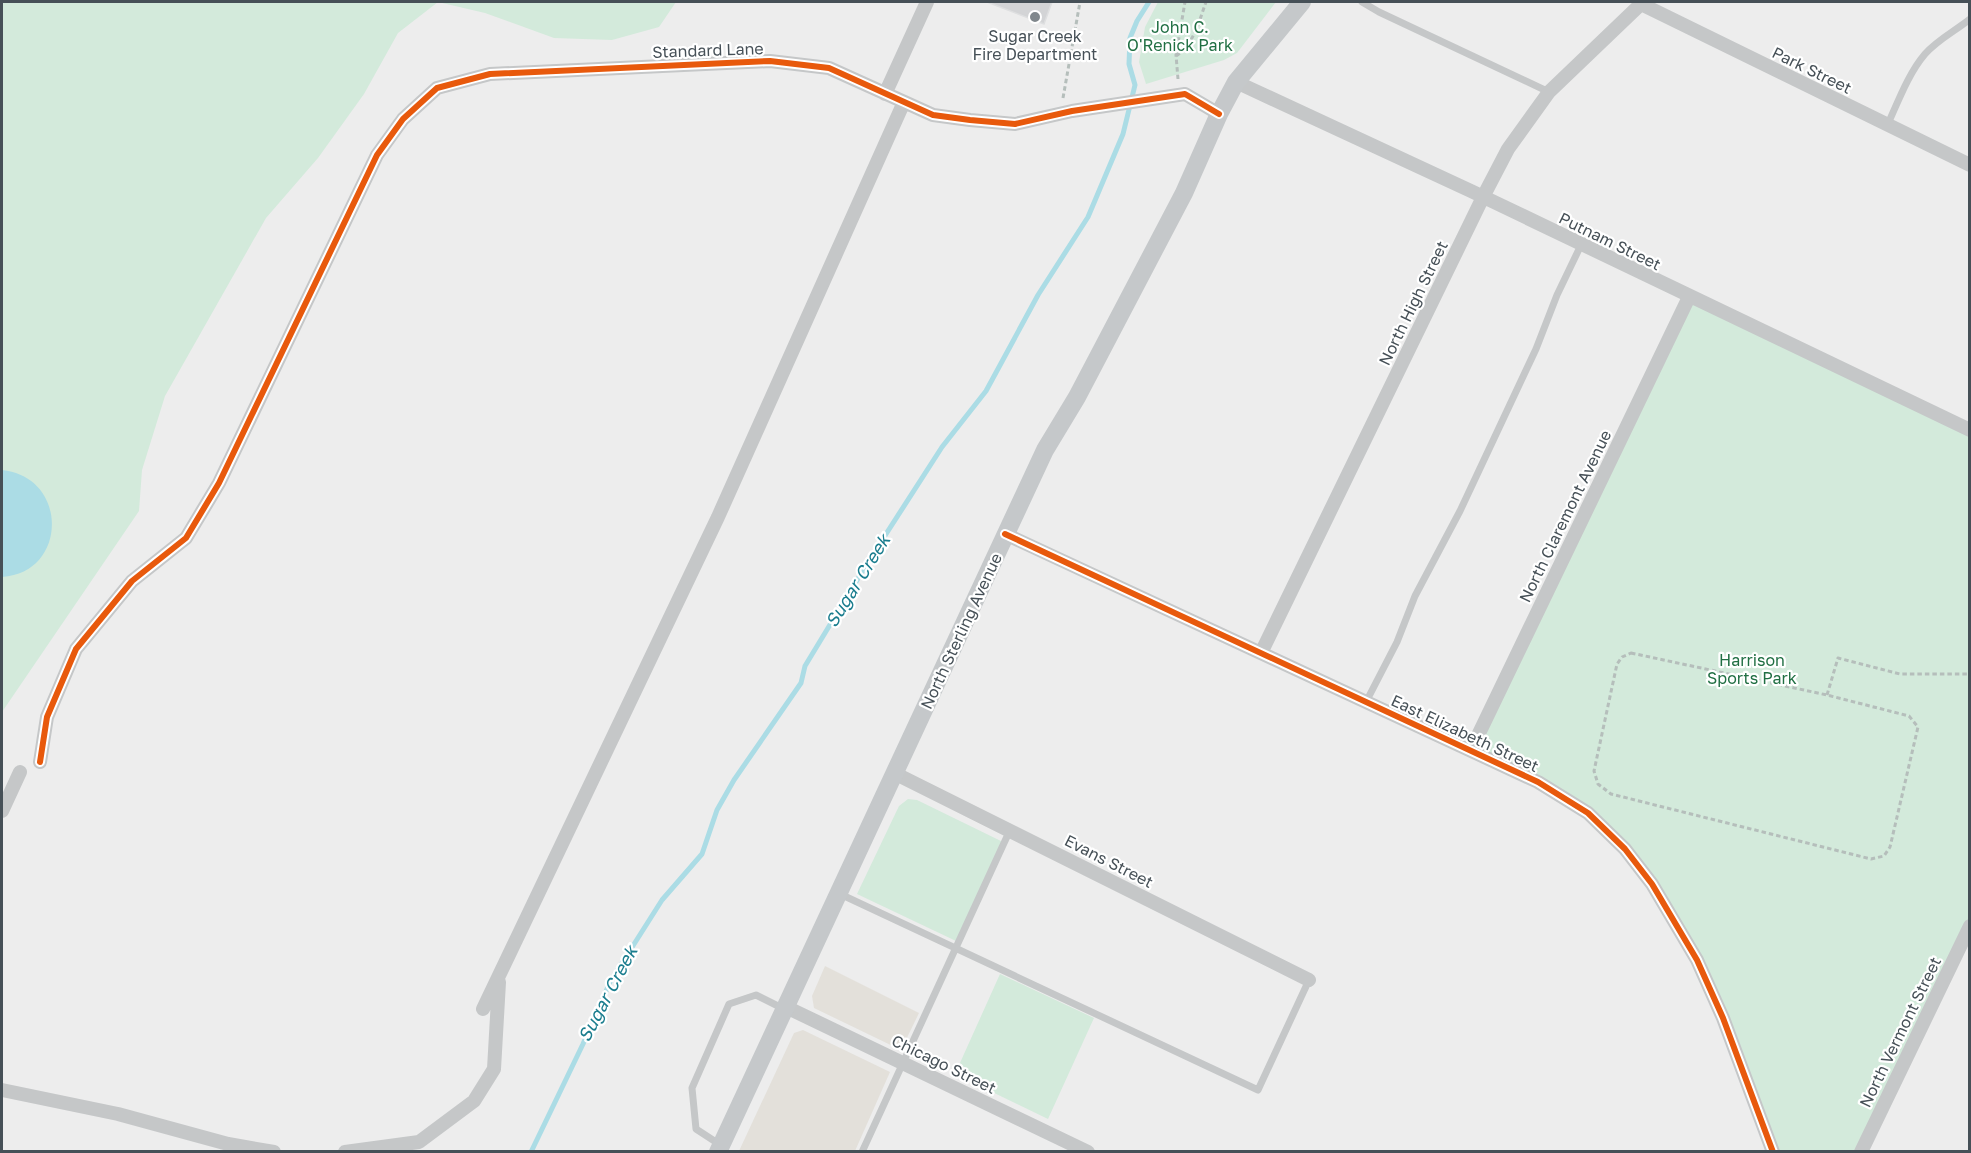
<svg xmlns="http://www.w3.org/2000/svg" width="1971" height="1153" viewBox="0 0 1971 1153" font-family="'Golos Text',sans-serif">
<rect width="100%" height="100%" fill="#ededed"/>
<path fill="#e3e0da" d="M825,966L919,1013L901,1050L814,1008L812,996Z
M803,1030L890,1072L855,1151H739L794,1033Z"/>
<path fill="#d3eadb" d="M2,2H676L659,27L612,40L554,38L485,13L438,2L398,33L364,94L318,158L266,218L165,396L142,470L139,511L2,712Z
M1158,2H1276L1237,53L1224,60L1146,84L1139,62L1145,27Z
M1689,297L1969,431V925L1861,1151H1773L1723,1018L1652,884L1588,813L1471,750Z
M908,799L917,800L1003,842L956,941L857,894L899,806Z
M1000,974L1094,1018L1048,1119L955,1074Z"/>
<path fill="#abdce5" d="M2,470C69,477 68,573 2,577Z"/>
<g fill="none" stroke-linecap="round" stroke-linejoin="round">
<path stroke="#abdce5" stroke-width="5" d="M531,1152L583,1044L610,982L662,900L702,854L717,810L734,780L801,683L805,666L868,562L942,447L986,391L1038,295L1088,217L1123,134L1135,85L1129,64L1130,38L1137,21L1149,2"/>
</g>
<path fill="#d3d4d6" stroke="#dedfe0" stroke-width="1.5" d="M987,2H1052L1044,24Z"/>
<g fill="none" stroke-linecap="round" stroke-linejoin="round">
<path stroke="#b5bebb" stroke-width="3" stroke-dasharray="4.5 3" stroke-linecap="butt" d="M1176,56C1194,44 1199,21 1206,2
M1178,79L1176,55L1185,2
M1063,98L1080,2
M1631,653L1827,695L1909,716L1918,727L1890,847L1884,856L1871,859L1611,794L1598,784L1594,771L1617,664L1622,657Z
M1827,695L1838,658L1900,674H1970"/>
<path stroke="#c5c7c8" stroke-width="7" d="M1362,2L1379,12L1549,92
M1887,126C1898,102 1908,74 1925,54C1937,40 1955,31 1970,19
M1366,702L1397,642L1415,596L1460,511L1536,349L1557,295L1581,245
M840,894L1258,1090L1309,980
M719,1144L696,1129L692,1088L729,1004L756,995L784,1009
M862,1152L1010,830"/>
<path stroke="#c5c7c8" stroke-width="14" d="M1641,4L1970,165
M1236,82L1471,191L1970,430
M885,94L927,2
M1005,534L1538,782L1588,813L1625,849L1652,884L1697,960L1723,1018L1773,1152
M1261,653L1483,197L1508,149L1549,92L1643,2
M1471,750L1689,297
M40,762L47,717L76,649L132,581L186,538L219,483L377,155L403,119L437,88L490,74L770,61L829,68L933,115L970,120L1015,124L1072,111L1185,94L1219,114
M894,773L1309,980
M2,811L20,772
M786,1007L1088,1152
M483,1009L718,517L904,102
M2,1090L118,1114L228,1144L274,1152
M345,1152L419,1142L474,1101L494,1069L499,982
M1861,1152L1970,926"/>
<path stroke="#c5c8ca" stroke-width="18" d="M718,1152L1045,450L1077,397L1184,193L1219,114L1236,82L1302,2"/>
<g stroke="#fff" stroke-width="10">
<path id="cycleway" d="M1005,534L1538,782L1588,813L1625,849L1652,884L1697,960L1723,1018L1773,1152
M40,762L47,717L76,649L132,581L186,538L219,483L377,155L403,119L437,88L490,74L770,61L829,68L933,115L970,120L1015,124L1072,111L1185,94L1219,114"/>
</g>
<use href="#cycleway" stroke="#e8590c" stroke-width="6"/>
</g>
<circle fill="#80878c" stroke="#fff" stroke-width="2" cx="1035" cy="17" r="6"/>
<g text-anchor="middle" stroke-width="4.5" stroke-linejoin="round" paint-order="stroke">
<g font-size="16" fill="#206f43" stroke="#fff">
<text x="1180" y="33">John C.<tspan x="1180" dy="18">O'Renick Park</tspan></text>
<text x="1752" y="666">Harrison<tspan x="1752" dy="18">Sports Park</tspan></text>
</g>
<g font-size="16" fill="#465057" stroke="#fff">
<text x="1035" y="42">Sugar Creek<tspan x="1035" dy="18">Fire Department</tspan></text>
</g>
<g font-size="16" fill="#465057" stroke="#fff">
<text transform="translate(708 50) rotate(-2)" y="6">Standard Lane</text>
<text transform="translate(1812 70) rotate(26)" y="6">Park Street</text>
<text transform="translate(1610 241) rotate(26)" y="6">Putnam Street</text>
<text transform="translate(1413 303) rotate(-64)" y="6">North High Street</text>
<text transform="translate(1565 516) rotate(-64)" y="6">North Claremont Avenue</text>
<text transform="translate(961 631) rotate(-65)" y="6">North Sterling Avenue</text>
<text transform="translate(1465 733) rotate(25)" y="6">East Elizabeth Street</text>
<text transform="translate(1109 861) rotate(27)" y="6">Evans Street</text>
<text transform="translate(1900 1032) rotate(-64)" y="6">North Vermont Street</text>
<text transform="translate(944 1064) rotate(26)" y="6">Chicago Street</text>
</g>
<g font-size="18" font-style="italic" fill="#1a7d8e" stroke="#fff">
<text transform="translate(858 581) rotate(-58)" y="6">Sugar Creek</text>
<text transform="translate(608 994) rotate(-62)" y="6">Sugar Creek</text>
</g>
</g>
<rect width="1971" height="1153" fill="none" stroke="#465057" stroke-width="6"/>
</svg>
